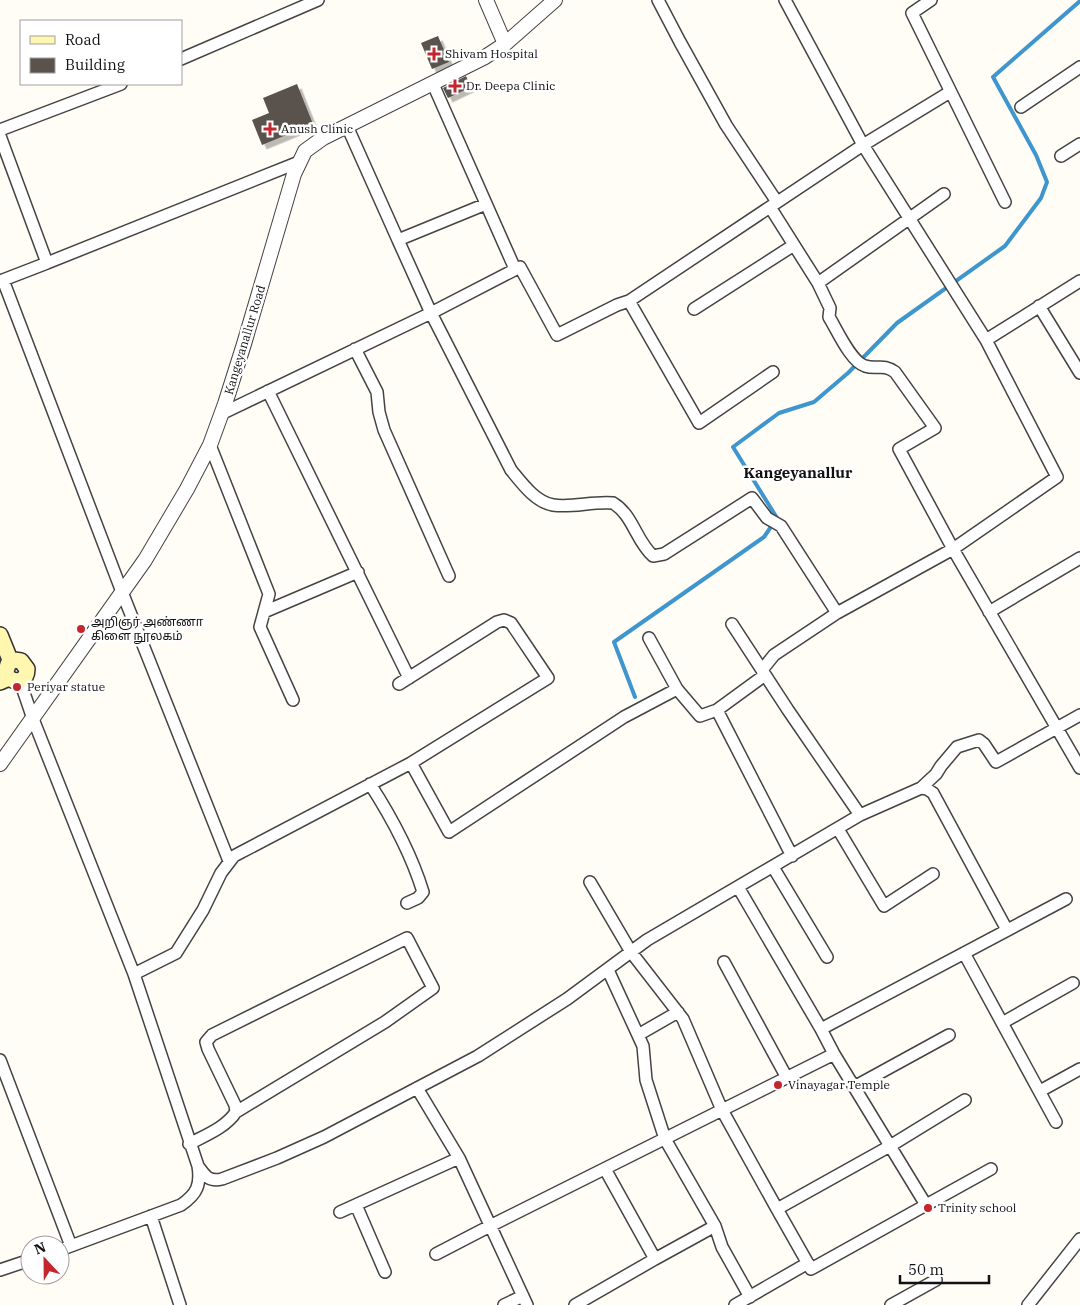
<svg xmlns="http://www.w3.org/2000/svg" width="1080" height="1305" viewBox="0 0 1080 1305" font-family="'IBM Plex Serif','Noto Sans Tamil',serif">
<defs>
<filter id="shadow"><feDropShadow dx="4.5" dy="4.5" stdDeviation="0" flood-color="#0004"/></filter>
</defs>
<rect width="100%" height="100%" fill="#fffdf5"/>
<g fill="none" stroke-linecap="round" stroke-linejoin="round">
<path stroke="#3f96cf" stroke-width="4" d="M635,697L614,642L764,537L777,518L733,447L779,413L814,402L848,373L897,323L1005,246L1041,198L1047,182L1036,155L993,77L1080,1"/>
</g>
<path fill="#5a524d" filter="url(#shadow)" d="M438,36L449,62L432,69L421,43Z
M466,76L471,87L448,98L443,88Z
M297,84L313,124L262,145L252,120L269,113L263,98Z"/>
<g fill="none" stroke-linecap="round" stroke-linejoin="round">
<g stroke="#444" stroke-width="14">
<path id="minor" d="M658,0L680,42L726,125L777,202
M931,0L912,13L1005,202
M181,59L318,0
M433,84L515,269
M1021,107L1080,67
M347,126L398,240
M0,130L121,84
M0,136L47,263L3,280
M1061,156L1080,144
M770,207L863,145L785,0
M47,263L299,162
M0,281L3,280L122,592L229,861
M818,283L944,194
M629,301L617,305L557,335L520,267L431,313L511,470C521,482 535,502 553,505C572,508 593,501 613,503C633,515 636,541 653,556L664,554L752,498L767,518L781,526L837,613
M1039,306L1080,373
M694,309L794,245
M986,340L1080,281
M355,349L377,392L379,412L384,430L449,576
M773,372L699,423L629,301L770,207L818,283L830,308L829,317C837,330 851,362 865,366C877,370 883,363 895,372L935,428L899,449L953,549L1057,477L986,340L863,145L950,92
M268,391L409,678
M221,414L431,313L398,240L486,204
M210,445L269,594L260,627L293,700
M264,612L358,572
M989,612L1080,558
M732,624L788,710L860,815L921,788L927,789L933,793L1007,930
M762,670L774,655L837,613L953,549L1080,768
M765,675L717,710L792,856
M20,681L33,719L134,974L198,1166C201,1185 197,1194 181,1205L60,1250
M677,689L700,716L717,710
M411,763L449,832L624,717L677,689L649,638
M370,784C392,818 411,853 423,892L418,898L407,903
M921,788L936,774L941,766L957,747L979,740L984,744L996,762L1080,715
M838,829L884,906L933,874
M773,867L827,957
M590,882L631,952L683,1019L722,1110L777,1209L890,1146L965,1100
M738,887L821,1029L1066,899
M964,953L1056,1122
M724,962L787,1078
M608,970L643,1046L646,1080L665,1139L715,1226
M134,974L176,953L203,910L221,873L234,856L411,763L548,678L511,623L504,620L497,622L399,684
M1002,1023L1073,983
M638,1035L678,1012
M0,1060L71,1246
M854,1087L949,1035
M417,1088L459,1158L527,1305
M1040,1091L1080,1069
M189,1144C206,1135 225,1128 236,1112L235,1105L208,1049L206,1042L212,1035L407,938L433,988L385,1022L236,1112
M198,1166C205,1176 209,1182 222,1179L277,1158L324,1137L478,1056L567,999L647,940L860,815
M605,1169L655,1259L715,1226L722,1247L750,1297
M356,1205L385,1272
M926,1205L991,1169
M777,1209L811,1269L926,1205L834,1054
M340,1212L459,1158
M151,1216L180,1305
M436,1254L490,1226L834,1054L821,1029
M0,1270L30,1260
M504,1305L523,1296
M575,1305L655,1259
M735,1305L808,1263
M891,1305L936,1280
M1028,1305L1080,1239"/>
</g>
<g stroke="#444" stroke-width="16">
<path id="tertiary" d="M486,0L505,44
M0,764L145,560L187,489L210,445L225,404L244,344L294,174L305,151L323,138L485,57L505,44L555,0"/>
</g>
<g stroke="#333" stroke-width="18">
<path id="secondary" d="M0,635L11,662
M0,674L6,672L8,664L14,660L21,661L27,669C27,680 18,684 9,678L0,682"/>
</g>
<use href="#minor" stroke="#fff" stroke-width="11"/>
<use href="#tertiary" stroke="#fff" stroke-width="14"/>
<use href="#secondary" stroke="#fff6b0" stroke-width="15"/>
</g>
<g fill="#c4262e" stroke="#fff" stroke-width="2">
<path d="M431.5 46.5h5v5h5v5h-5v5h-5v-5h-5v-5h5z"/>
<path d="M452.5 78.5h5v5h5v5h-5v5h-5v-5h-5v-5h5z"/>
<path d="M267.5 121.5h5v5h5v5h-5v5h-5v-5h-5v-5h5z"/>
<circle cx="81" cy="629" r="5"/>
<circle cx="17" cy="687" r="5"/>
<circle cx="778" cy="1085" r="5"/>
<circle cx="928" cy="1208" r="5"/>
</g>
<g text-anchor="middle" stroke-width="5" stroke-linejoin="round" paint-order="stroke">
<g font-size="12" fill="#111" stroke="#fff" text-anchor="start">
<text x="445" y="58">Shivam Hospital</text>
<text x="466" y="90">Dr. Deepa Clinic</text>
<text x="281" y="133">Anush Clinic</text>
<text x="91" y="626">அறிஞர் அண்ணா<tspan x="91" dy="14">கிளை நூலகம்</tspan></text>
<text x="27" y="691">Periyar statue</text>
<text x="788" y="1089">Vinayagar Temple</text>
<text x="938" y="1212">Trinity school</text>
</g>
<g font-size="12" fill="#111" stroke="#fff">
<text transform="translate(245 340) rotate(-73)" y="4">Kangeyanallur Road</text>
</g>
<g font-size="15" font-weight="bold" fill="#111" stroke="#fff">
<text x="798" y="478">Kangeyanallur</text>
</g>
</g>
<rect x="20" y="20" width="162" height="65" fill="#ffffff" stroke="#a0a0a0"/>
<rect x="30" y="36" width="25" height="8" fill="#fff6b0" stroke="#a0a0a0"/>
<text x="65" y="45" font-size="15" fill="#111111">Road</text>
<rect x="30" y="58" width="25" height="15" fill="#5a524d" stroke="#a0a0a0"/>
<text x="65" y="70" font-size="15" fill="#111111">Building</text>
<g transform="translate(45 1260) rotate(338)"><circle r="24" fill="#ffffff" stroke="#a0a0a0"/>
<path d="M0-4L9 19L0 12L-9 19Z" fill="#c4262e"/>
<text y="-8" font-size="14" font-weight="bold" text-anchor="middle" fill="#111111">N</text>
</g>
<path d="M900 1275v8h89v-8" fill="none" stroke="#111111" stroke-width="2.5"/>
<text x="908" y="1275" font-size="15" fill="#111111" stroke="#ffffff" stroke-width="4" paint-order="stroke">50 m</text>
</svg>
